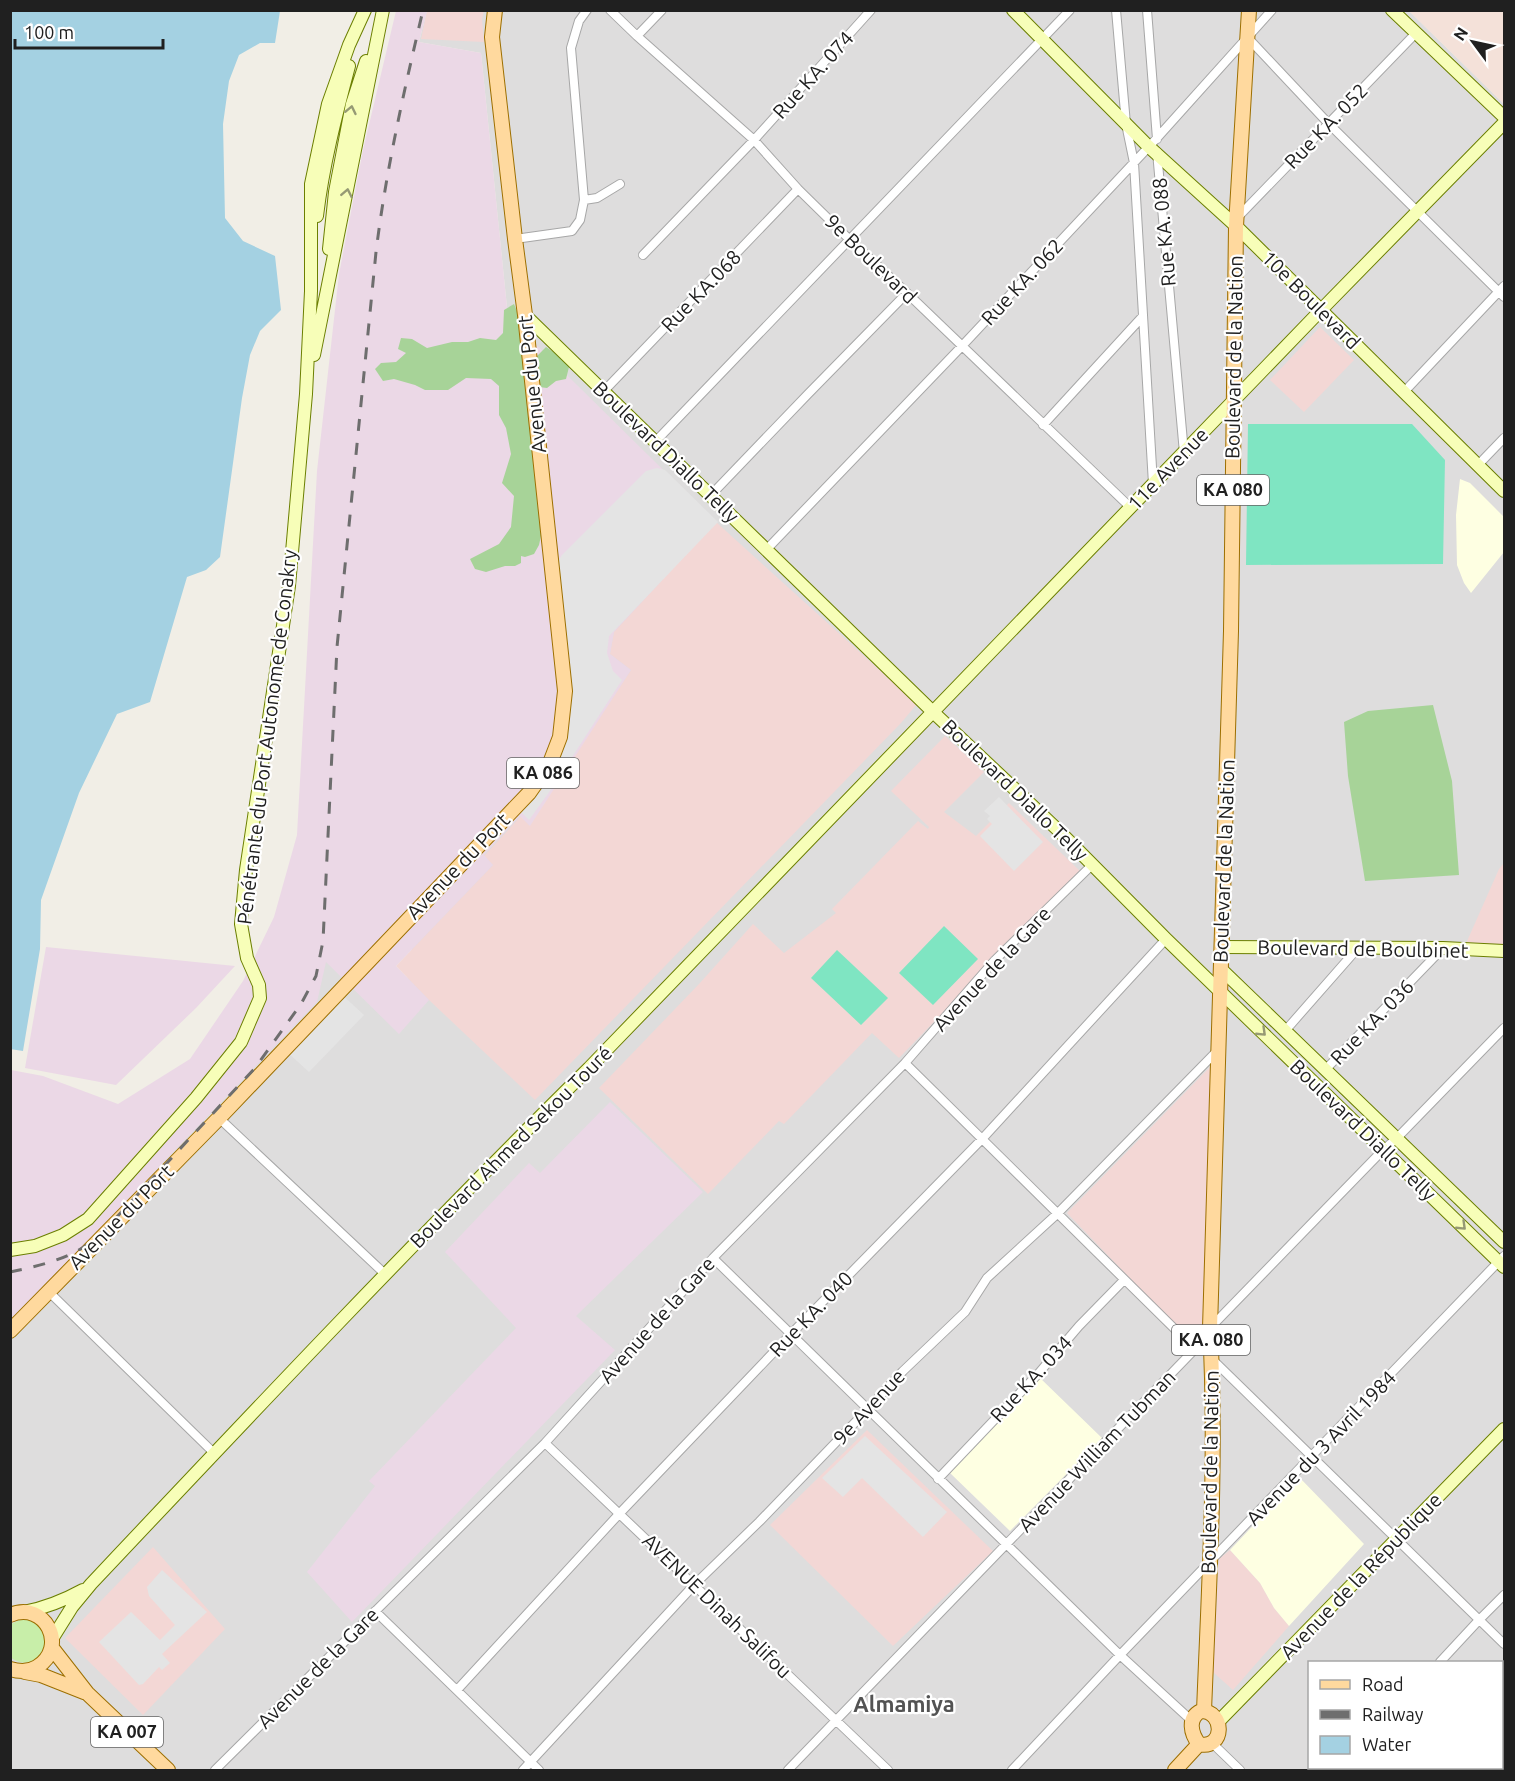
<svg xmlns="http://www.w3.org/2000/svg" width="1515" height="1781" viewBox="0 0 1515 1781" font-family="Ubuntu,sans-serif">
<rect width="100%" height="100%" fill="#f1eee6"/>
<path fill="#dedddd" fill-rule="evenodd" d="M427,11H1409L1504,104V1770H11V1328L326,961L399,1033L508,317L481,53L419,42ZM1310,1662H1502V1768H1310Z"/>
<path fill="#f3d7d5" d="M427,11H484L482,19L484,42L421,39Z
M1320,327L1354,360L1304,412L1270,380Z
M716,522L917,704L901,723L535,1100L429,1000L396,966L493,865L484,856L521,816L529,825L631,670L610,654L614,632Z
M945,736L984,772L944,812L976,836L1009,803L1080,871L899,1058L872,1033L784,1124L779,1121L708,1194L599,1088L699,984L753,924L784,953L836,913L832,909L918,821L928,829L929,827L891,791Z
M1504,863V947L1464,948L1499,869Z
M1213,1064L1204,1336L1195,1346L1067,1213Z
M867,1430L993,1551L893,1646L770,1525Z
M153,1547L225,1629L143,1715L65,1638Z
M1230,1550L1260,1583L1274,1608L1289,1626L1233,1690L1213,1672L1219,1559Z"/>
<path fill="#ebd8e6" d="M396,11H427L419,42L481,53L508,317L716,522L614,632L610,654L631,670L530,826L520,816L484,855L493,865L396,966L429,1000L399,1034L326,962L317,1002L47,1284L11,1328V1070L43,1076L118,1104L190,1059L243,981L274,917L297,835L317,471L339,274L363,150Z
M46,947L235,966L196,1008L116,1085L25,1068Z
M610,1102L703,1192L576,1316L615,1350L352,1622L307,1572L375,1486L369,1481L516,1328L445,1252L529,1163L540,1173Z"/>
<path fill="#feffe2" d="M1460,479L1470,483L1504,517V552L1471,593L1464,583L1457,565L1456,515Z
M1039,1377L1102,1438L1010,1531L950,1473L992,1423Z
M1299,1477L1364,1544L1289,1626L1274,1608L1260,1583L1230,1550Z"/>
<path fill="#f4e1d9" d="M1409,11H1504V104Z"/>
<path fill="#c8eea9" d="M22,1619C64,1623 42,1679 11,1658V1624Z"/>
<path fill="#a7d398" d="M514,304L533,350L534,359L546,347L558,355L569,367L566,379L556,381L547,388L539,387L542,531L539,545L534,554L525,557L521,556V563L515,566H505L486,572L475,569L470,559L499,544L511,527L514,496L502,483L511,454L506,428L499,415V386L491,379L466,378L448,390H425L415,385L394,379L383,381L375,369L381,363L396,362L406,353L398,349L401,338L412,339L427,348L452,342H468L480,338L496,340L503,333L504,310Z
M1433,705L1452,781L1459,875L1365,881L1348,776L1344,722L1368,711Z"/>
<path fill="#7fe5c2" d="M1248,424H1412L1445,460L1443,564L1246,565Z
M944,926L978,959L933,1005L899,973Z
M837,950L888,998L861,1025L811,978Z"/>
<path fill="#e4e4e4" d="M657,468L665,470L718,522L609,636L607,653L613,671L622,680L565,768L558,763L570,722L571,690L555,566L562,555L646,471Z
M551,770L560,777L529,820L517,808Z
M999,797L1043,842L1014,871L980,836L992,824L987,819L990,816L984,811Z
M339,992L364,1015L309,1072L286,1051Z
M865,1436L947,1512L923,1537L862,1478L843,1497L822,1478Z
M162,1570L207,1612L162,1654L170,1663L162,1670L159,1667L143,1684L139,1685L99,1642L131,1612L160,1640L175,1625L149,1596L147,1587Z"/>
<path fill="#a4d1e2" d="M11,10L280,11L275,43H260L239,55L229,81L223,124L225,218L243,241L275,256L281,310L260,331L250,355L242,398L220,557L206,570L187,577L150,702L117,714L79,793L41,900L40,949L23,1051L10,1049Z"/>
<g fill="none" stroke-linecap="round" stroke-linejoin="round">
<g stroke="#a7a7a7" stroke-width="10">
<path id="street" d="M610,10L637,36L754,140L798,189L850,240L907,293L1131,508
M1116,10L1126,124L1134,163L1153,484
M1147,10L1157,139
M637,36L662,10
M1248,38L1328,123L1504,297
M1157,152L1184,453
M584,200L597,198L620,184
M1237,218L1416,33
M515,239L572,231L580,220L584,200L571,48L579,21L587,10
M643,255L754,140L871,10
M603,392L798,189
M1404,392L1504,286
M1043,425L1143,316
M655,442L1070,10
M1478,465L1504,438
M711,495L808,394L907,293
M767,549L962,346L1157,138L1272,10
M1285,1031L1357,949
M905,1063L1195,1349
M1325,1070L1443,948
M219,1118L386,1275
M713,1258L1120,1655L1192,1721
M48,1291L215,1454
M1212,1359L1504,1644
M545,1443L888,1770
M938,1479L1038,1374L1079,1326L1124,1280
M375,1611L539,1770
M1440,1662L1479,1620L1504,1595
M457,1690L620,1513L791,1334L983,1138L1166,939
M1212,1743L1240,1770
M215,1770L545,1443L713,1258L905,1063L995,960L1092,865
M523,1770L695,1584L759,1522L867,1410L903,1371L965,1312L987,1278L1057,1214L1218,1050
M788,1770L1195,1349L1210,1328L1383,1150L1397,1138L1504,1028
M1012,1770L1120,1655L1504,1256
M1340,1770L1343,1768"/>
</g>
<g stroke="#6b7f00" stroke-width="14">
<path id="secondary" d="M1013,10L1148,146L1236,226L1504,491
M1392,10L1504,117
M317,216C323,165 336,115 349,66
M329,249L335,192L352,104L366,61
M525,315L933,712L1058,830L1166,939L1504,1267
M314,355L383,10
M1221,947L1443,948L1504,951
M1221,969L1504,1242
M10,1250L35,1246L63,1235L88,1219L196,1098L241,1042L260,998L259,985L247,958L241,924L246,870L289,586L306,394L311,291V184L328,104L349,45L365,10
M24,1612C45,1608 63,1601 83,1590
M52,1639L72,1607L91,1584C255,1410 419,1236 589,1068L1321,310L1504,123
M1217,1723L1504,1429"/>
</g>
<g stroke="#9d6f00" stroke-width="16">
<path id="primary" d="M10,1331L219,1118L529,793L550,763L560,737L565,691L525,315L515,239L492,37L495,10
M10,1615C45,1600 69,1647 37,1667C29,1672 20,1672 10,1669
M52,1648L87,1693L168,1770
M25,1672L41,1675L84,1692
M1201,1711C1225,1711 1225,1750 1199,1744C1191,1734 1187,1718 1201,1711Z
M1204,1711C1209,1584 1217,1455 1210,1328L1231,631L1236,226L1249,10
M1175,1770L1199,1744"/>
</g>
<use href="#street" stroke="#fff" stroke-width="8"/>
<use href="#secondary" stroke="#f7feb8" stroke-width="12"/>
<use href="#primary" stroke="#ffd99e" stroke-width="14"/>
<path stroke="#6e6e6e" stroke-width="3" stroke-dasharray="12 12" stroke-linecap="butt" d="M10,1272C38,1266 66,1260 90,1243C98,1237 106,1228 114,1220L255,1068L301,1004L316,976L323,941L337,647L376,252C386,170 404,91 423,10"/>
</g>
<defs><path id="oneway-chevron" d="M-2-3.5L2.5 0L-2 3.5" fill="none" stroke-width="1.6" stroke-linecap="round" stroke-linejoin="round" transform="scale(1.5)"/></defs>
<g stroke="#969a74">
<use href="#oneway-chevron" transform="translate(351 110) rotate(-78)"/>
<use href="#oneway-chevron" transform="translate(347 193) rotate(-79)"/>
<use href="#oneway-chevron" transform="translate(1262 1032) rotate(44)"/>
<use href="#oneway-chevron" transform="translate(1462 1226) rotate(44)"/>
</g>
<g text-anchor="middle" stroke-width="4.5" stroke-linejoin="round" paint-order="stroke">
<g fill="#fff" stroke="#636363" stroke-width="1.5">
<rect x="1197" y="475" width="72" height="30" rx="4.5"/>
<rect x="507" y="758" width="72" height="30" rx="4.5"/>
<rect x="1172" y="1325" width="78" height="30" rx="4.5"/>
<rect x="91" y="1717" width="72" height="30" rx="4.5"/>
</g>
<g font-size="18" font-weight="bold" fill="#202020">
<text x="1233" y="496">KA 080</text>
<text x="543" y="779">KA 086</text>
<text x="1211" y="1346">KA. 080</text>
<text x="127" y="1738">KA 007</text>
</g>
<g font-size="20" fill="#202020" stroke="#fff">
<text transform="translate(813 75) rotate(-48)" y="7">Rue KA. 074</text>
<text transform="translate(1326 126) rotate(-46)" y="7">Rue KA. 052</text>
<text transform="translate(1164 232) rotate(-95)" y="7">Rue KA. 088</text>
<text transform="translate(871 259) rotate(44)" y="7">9e Boulevard</text>
<text transform="translate(1022 282) rotate(-47)" y="7">Rue KA. 062</text>
<text transform="translate(701 291) rotate(-46)" y="7">Rue KA.068</text>
<text transform="translate(1311 300) rotate(45)" y="7">10e Boulevard</text>
<text transform="translate(1234 357) rotate(-89)" y="7">Boulevard de la Nation</text>
<text transform="translate(532 384) rotate(-96)" y="7">Avenue du Port</text>
<text transform="translate(666 452) rotate(44)" y="7">Boulevard Diallo Telly</text>
<text transform="translate(1168 469) rotate(-46)" y="7">11e Avenue</text>
<text transform="translate(267 737) rotate(-83)" y="7">Pénétrante du Port Autonome de Conakry</text>
<text transform="translate(1015 790) rotate(44)" y="7">Boulevard Diallo Telly</text>
<text transform="translate(1224 861) rotate(-88)" y="7">Boulevard de la Nation</text>
<text transform="translate(458 866) rotate(-46)" y="7">Avenue du Port</text>
<text transform="translate(1363 949) rotate(1)" y="7">Boulevard de Boulbinet</text>
<text transform="translate(992 969) rotate(-47)" y="7">Avenue de la Gare</text>
<text transform="translate(1372 1022) rotate(-46)" y="7">Rue KA. 036</text>
<text transform="translate(1363 1130) rotate(44)" y="7">Boulevard Diallo Telly</text>
<text transform="translate(511 1147) rotate(-45)" y="7">Boulevard Ahmed Sekou Touré</text>
<text transform="translate(121 1217) rotate(-45)" y="7">Avenue du Port</text>
<text transform="translate(811 1314) rotate(-46)" y="7">Rue KA. 040</text>
<text transform="translate(657 1320) rotate(-48)" y="7">Avenue de la Gare</text>
<text transform="translate(1031 1379) rotate(-47)" y="7">Rue KA. 034</text>
<text transform="translate(869 1407) rotate(-47)" y="7">9e Avenue</text>
<text transform="translate(1321 1448) rotate(-46)" y="7">Avenue du 3 Avril 1984</text>
<text transform="translate(1097 1451) rotate(-46)" y="7">Avenue William Tubman</text>
<text transform="translate(1210 1472) rotate(-89)" y="7">Boulevard de la Nation</text>
<text transform="translate(1361 1576) rotate(-46)" y="7">Avenue de la République</text>
<text transform="translate(717 1606) rotate(44)" y="7">AVENUE Dinah Salifou</text>
<text transform="translate(318 1668) rotate(-45)" y="7">Avenue de la Gare</text>
</g>
<g font-size="22" font-weight="bold" fill="#535353" stroke="#fff">
<text x="904" y="1712">Almamiya</text>
</g>
</g>
<rect width="1515" height="1781" fill="none" stroke="#202020" stroke-width="24"/>
<rect x="1308" y="1661" width="195" height="108" fill="#ffffff" stroke="#a6a6a6" stroke-width="1.5"/>
<rect x="1320" y="1680" width="30" height="9" fill="#ffd99e" stroke="#a6a6a6" stroke-width="1.5"/>
<text x="1362" y="1691" font-size="18" fill="#202020">Road</text>
<rect x="1320" y="1710" width="30" height="9" fill="#6e6e6e" stroke="#a6a6a6" stroke-width="1.5"/>
<text x="1362" y="1721" font-size="18" fill="#202020">Railway</text>
<rect x="1320" y="1736" width="30" height="18" fill="#a4d1e2" stroke="#a6a6a6" stroke-width="1.5"/>
<text x="1362" y="1751" font-size="18" fill="#202020">Water</text>
<g transform="translate(1473 42) rotate(303)" stroke="#ffffff" stroke-width="4.5" paint-order="stroke">
<path d="M0-4.5L10 22L0 15L-10 22Z" fill="#202020"/>
<text y="-9" font-size="16" font-weight="bold" text-anchor="middle" fill="#202020">N</text>
</g>
<path d="M15 39v9h148v-9" fill="none" stroke="#202020" stroke-width="3"/>
<text x="24" y="39" font-size="18" fill="#202020" stroke="#ffffff" stroke-width="4.5" paint-order="stroke">100 m</text>
</svg>
